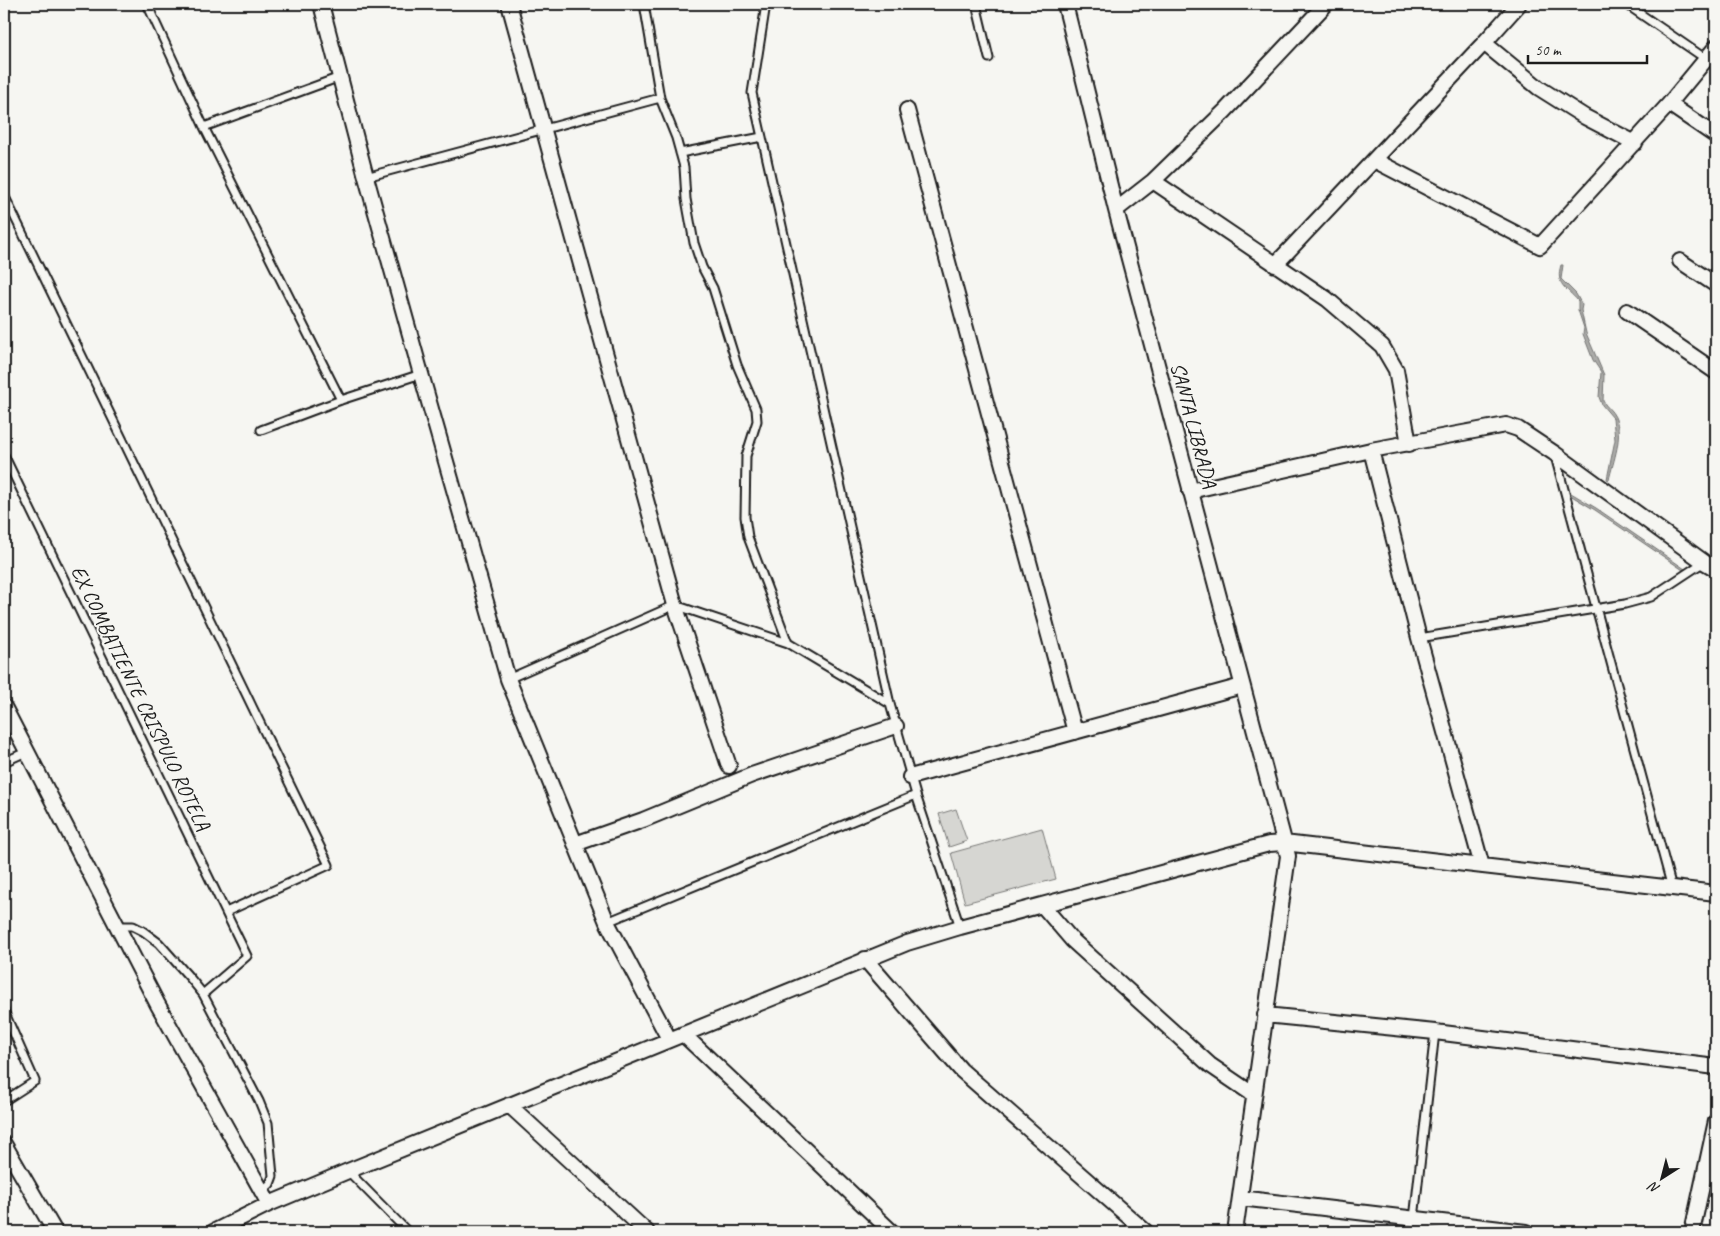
<svg xmlns="http://www.w3.org/2000/svg" width="1720" height="1236" viewBox="0 0 1720 1236" font-family="Caveat,sans-serif">
<rect width="100%" height="100%" fill="#f6f6f2"/>
<filter id="ink" filterUnits="userSpaceOnUse"><feTurbulence type="fractalNoise" baseFrequency=".02" numOctaves="2"/><feDisplacementMap in="SourceGraphic" scale="10" xChannelSelector="R" yChannelSelector="G"/><feConvolveMatrix kernelMatrix="1 2 1 2 8 2 1 2 1" color-interpolation-filters="sRGB"/></filter>
<g filter="url(#ink)">
<path fill="#d6d6d2" stroke="#797977" d="M956,809L967,841L949,847L939,814Z
M1042,828L1056,879L965,903L951,853Z"/>
<path fill="#acaca9" stroke="#727271" d="M1561,265H1563L1561,279L1576,294L1582,305L1581,310L1586,333L1604,375L1603,401C1606,407 1612,410 1615,417C1624,436 1613,461 1609,480L1607,479L1615,440L1613,418L1602,405L1599,397L1601,372L1593,360L1583,334L1584,328L1578,310V301C1566,287 1555,285 1561,265Z
M1571,493L1596,508L1685,569L1683,570L1595,510L1570,495Z"/>
<g fill="none" stroke-linecap="round" stroke-linejoin="round">
<g stroke="#1c1c1c" stroke-width="11">
<path id="lane" d="M147,4L204,127L340,77
M644,4L660,98L676,138L684,167L686,199L694,243L702,267L713,288L737,365L756,409L757,421L746,456L745,517L748,537L788,643
M766,4L752,93L890,704L916,795L960,927
M976,4L989,58
M1626,4L1706,59
M204,127L341,400
M680,153L762,137
M366,177L660,98
M4,195L329,865L226,912
M261,430L341,400L421,374
M4,455L247,956L203,994
M1555,456L1672,888
M1419,638L1625,604L1651,597L1704,562
M508,679L675,605L788,643L890,704
M4,762L26,752
M607,922L916,795
M117,926H133L143,931L159,943L190,978L203,994L259,1101L268,1123L273,1176L270,1184L262,1191
M4,1011L35,1081L4,1101
M348,1171L408,1232
M1414,1219L1435,1032"/>
</g>
<g stroke="#1c1c1c" stroke-width="18">
<path id="street" d="M321,4L366,177L421,374L508,679L607,922L669,1039
M509,4L675,605L729,766
M1065,4L1116,210L1288,856L1235,1232
M1484,43L1539,88L1585,117L1635,143
M1669,104L1716,136
M907,110L1075,732
M1374,160L1540,246L1669,104L1716,47
M1153,181L1327,299L1382,346L1396,370L1409,444
M1116,210L1153,181L1225,111L1326,4
M1680,261L1716,285
M1275,265L1484,43L1519,4
M1627,311L1716,372
M1371,450L1419,638L1482,866
M1190,491L1371,450L1506,425L1518,429L1554,453L1704,562L1716,569
M4,707L158,1005L269,1204
M910,777L1242,686
M575,844L643,820L752,775L896,726
M1042,905L1072,940L1210,1065L1254,1095
M865,959L961,1070L1146,1232
M1265,1015L1435,1032L1716,1067
M683,1034L892,1232
M509,1105L647,1232
M4,1144L55,1232
M1240,1198L1526,1232
M213,1232L269,1204L348,1171L907,943L960,927L1269,844L1284,843L1716,893
M1692,1232L1716,1121"/>
</g>
<use href="#lane" stroke="#f6f6f2" stroke-width="7"/>
<use href="#street" stroke="#f6f6f2" stroke-width="14"/>
</g>
</g>
<g text-anchor="middle" stroke-width="4" stroke-linejoin="round" paint-order="stroke">
<g font-size="21" fill="#1c1c1c" stroke="#f6f6f2">
<text transform="translate(1194 425) rotate(75)" y="7">SANTA LIBRADA</text>
<text transform="translate(141 698) rotate(64)" y="7">EX COMBATIENTE CRISPULO ROTELA</text>
</g>
</g>
<rect width="1720" height="1236" fill="none" stroke="#f6f6f2" stroke-width="20"/>
<rect x="10" y="10" width="1700" height="1216" fill="none" stroke="#1c1c1c" stroke-width="2" filter="url(#ink)"/>
<g transform="translate(1662 1178) rotate(216)" stroke="#f6f6f2" stroke-width="4" paint-order="stroke">
<path d="M0-4L9 19L0 12L-9 19Z" fill="#1c1c1c"/>
<text y="-8" font-size="14" font-weight="bold" text-anchor="middle" fill="#1c1c1c">N</text>
</g>
<path d="M1528 55v8h119v-8" fill="none" stroke="#1c1c1c" stroke-width="2.5"/>
<text x="1535" y="55" font-size="15" fill="#1c1c1c" stroke="#f6f6f2" stroke-width="4" paint-order="stroke">50 m</text>
</svg>
